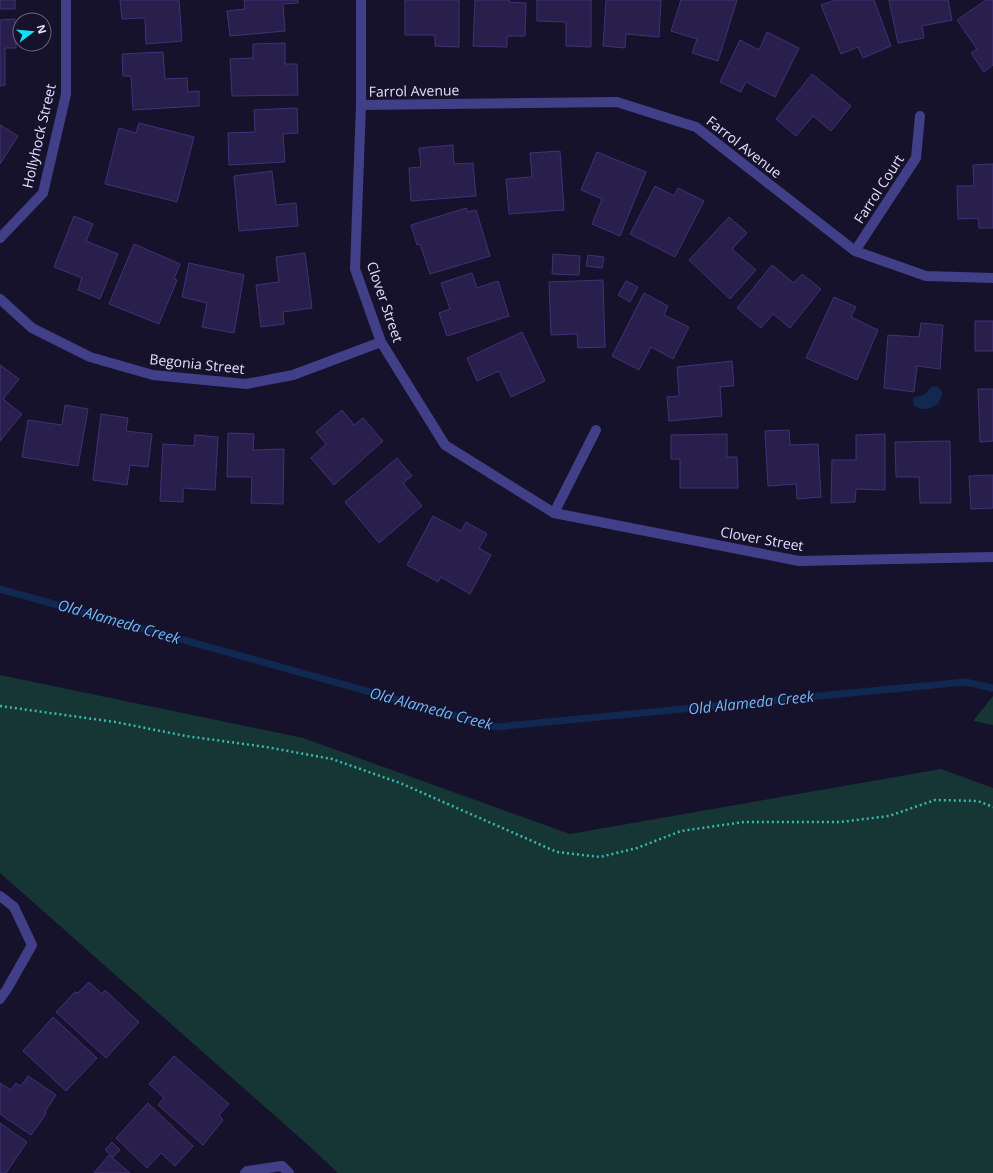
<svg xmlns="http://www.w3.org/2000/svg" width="993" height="1173" viewBox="0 0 993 1173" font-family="'Open Sans',sans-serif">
<rect width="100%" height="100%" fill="#17122c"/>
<path fill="#153634" d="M0,675L303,738L570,834L941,769L993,788V1173H338L308,1145L0,873Z
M993,696V725L973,721Z"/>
<path fill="#112951" d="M937,386L942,392C942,407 926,413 914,406L913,398L925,394L931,387Z"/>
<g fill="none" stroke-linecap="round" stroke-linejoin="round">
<path stroke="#112951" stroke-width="7" d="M0,589L496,727L965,682L993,688"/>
</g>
<path fill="#281f4c" stroke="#3f3277" d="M0,0H15V9H0Z
M120,0H179L182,41L146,44L145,18L122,19Z
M244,0H298V3L283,4L285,31L230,36L227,11L245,9Z
M405,0H459V47L435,46V35H405Z
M475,0H509V2L526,3L525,36H507V47L473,46Z
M537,0H591V47L566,46V22L537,21Z
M606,0H661L659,37L626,34L625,48L603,46Z
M681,0H737L718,61L692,53L697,39L671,31Z
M835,0H874L891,46L863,58L858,47L841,54L821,5Z
M889,0H948L952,20L922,26L924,38L898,43Z
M986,0H993V65L984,72L971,53L977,49L957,20Z
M15,19L16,48H5V85L0,86V20Z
M767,32L799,48L775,97L746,82L741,92L720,82L740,40L759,50Z
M285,43V64H297L298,95L232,96L230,59L253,58V44Z
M163,52L165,79L187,78L188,92L199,91V106L133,110L131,76H123L122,54Z
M812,74L851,106L831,131L813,116L796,136L776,119Z
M297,108L298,133L283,134L285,162L229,165L228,133L255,132L254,110Z
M139,123L194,137L177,202L105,184L119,128L136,133Z
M0,125L18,136L0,164Z
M453,145L454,164L473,163L476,196L411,201L409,168L421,167L419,148Z
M560,151L564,210L509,214L506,179L532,177L530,153Z
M597,152L646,172L620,236L592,224L602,199L581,190Z
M993,164V228H979L978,218L958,219L957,186H974L973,165Z
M272,171L276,205L296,203L298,226L239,231L234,176Z
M655,186L674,196L678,188L704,201L675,257L630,234Z
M466,208L468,212L476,210L490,256L430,274L420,244L417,245L411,225Z
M74,216L93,224L86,241L118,254L100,299L78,290L82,278L54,267Z
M729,217L747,233L732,249L756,270L730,299L689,260Z
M134,244L180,264L174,279L177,280L159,324L109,304Z
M305,253L312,308L283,312L284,324L261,327L256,285L279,282L276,257Z
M553,254L580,256L579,275L552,274Z
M588,255L604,257L602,268L586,266Z
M189,263L244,275L234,333L202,327L207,303L182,297Z
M772,265L794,283L802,274L821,289L790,328L773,314L761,328L737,308Z
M472,273L477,288L498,281L509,316L447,336L439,313L450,309L441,283Z
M603,280L605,347L578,348L577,334L551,335L549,282Z
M626,281L638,287L630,302L618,295Z
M644,293L668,306L664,315L689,327L673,359L651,347L639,370L612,356Z
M834,297L856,307L851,317L878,330L857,380L806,358Z
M975,321H993V351H975Z
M921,323L943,325L940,369L917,366L914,392L884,388L888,335L919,337Z
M522,332L545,381L511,397L499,371L477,381L467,358Z
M732,361L734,386L720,387L722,416L669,421L667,397L679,396L677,367Z
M0,365L19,379L3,399L22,414L0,441Z
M978,389H993V441L980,442Z
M65,405L88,409L78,466L22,457L28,420L62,425Z
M342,410L354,425L363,418L383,441L334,485L311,458L326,444L316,432Z
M101,414L128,418L126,431L152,434L148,467L130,465L127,485L93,480Z
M789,430L790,445L818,444L821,497L797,499L796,484L768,486L765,431Z
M228,433L254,434L253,450L284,449L283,504L251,503L252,477H227Z
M727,434V457H737L738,488H680V459H671V435Z
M885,434V490L856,489L855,502L831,503L832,460H856V435Z
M195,435L218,437L215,490L183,488V502L160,501L163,444L194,446Z
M950,441L951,503H920L919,477H896L895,442Z
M397,458L412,476L403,483L422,506L379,543L345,502Z
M993,475V508L971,509L969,476Z
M433,516L461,531L466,522L487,534L479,548L491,555L470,594L441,577L438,582L407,565Z
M89,982L102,994L105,990L139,1022L106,1058L56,1012L75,992L78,993Z
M53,1017L97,1058L66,1091L23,1051Z
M174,1056L229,1104L219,1115L223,1120L203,1145L158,1105L164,1098L149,1084Z
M28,1076L56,1095L45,1112L46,1114L31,1135L0,1114V1083L11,1090L16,1083L21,1086Z
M148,1103L193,1146L175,1166L161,1153L147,1168L116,1138Z
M0,1123L27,1142L6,1173H0Z
M112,1142L120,1150L113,1157L105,1150Z
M109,1155L130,1173H94Z"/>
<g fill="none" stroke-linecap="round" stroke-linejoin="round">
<path stroke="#35bbb2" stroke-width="2.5" stroke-dasharray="2 3" stroke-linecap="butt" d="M0,706L115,722L186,736L266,747L332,759L400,783L557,852L600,857L637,848L681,831L744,822H840L889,816L935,800L978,801L993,807"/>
<path stroke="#423f89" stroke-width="10" d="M361,0V105L355,269L381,342L445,445L554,513L799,561L993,557
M361,105L617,102L696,127L855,251L926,276L993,278
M0,238L43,193L66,94V0
M855,251L916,158L920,116
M0,299L32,328L90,357L153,375L246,384L293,375L381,342
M554,513L596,430
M0,896L14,907L32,945L7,989L0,999
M245,1173L247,1171L282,1166L289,1173"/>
</g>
<g text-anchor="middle" stroke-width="3" stroke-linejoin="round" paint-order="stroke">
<g font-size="14" fill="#e2defe" stroke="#17122c">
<text transform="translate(414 91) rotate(-1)" y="5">Farrol Avenue</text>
<text transform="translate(39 136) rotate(-77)" y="5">Hollyhock Street</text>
<text transform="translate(744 147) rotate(38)" y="5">Farrol Avenue</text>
<text transform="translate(879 189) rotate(-57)" y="5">Farrol Court</text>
<text transform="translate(385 302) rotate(71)" y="5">Clover Street</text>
<text transform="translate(197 364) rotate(6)" y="5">Begonia Street</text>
<text transform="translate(762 539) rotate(10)" y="5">Clover Street</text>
</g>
<g font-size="15" font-style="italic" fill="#6fbafb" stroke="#17122c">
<text transform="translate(119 622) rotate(16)" y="5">Old Alameda Creek</text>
<text transform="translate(751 703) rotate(-6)" y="5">Old Alameda Creek</text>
<text transform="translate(431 709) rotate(15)" y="5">Old Alameda Creek</text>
</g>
</g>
<g transform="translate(32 32) rotate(74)"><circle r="19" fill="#17122c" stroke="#686480"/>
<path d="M0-3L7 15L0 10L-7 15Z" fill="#10e1f8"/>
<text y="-6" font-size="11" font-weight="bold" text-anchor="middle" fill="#e2defe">N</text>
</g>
</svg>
